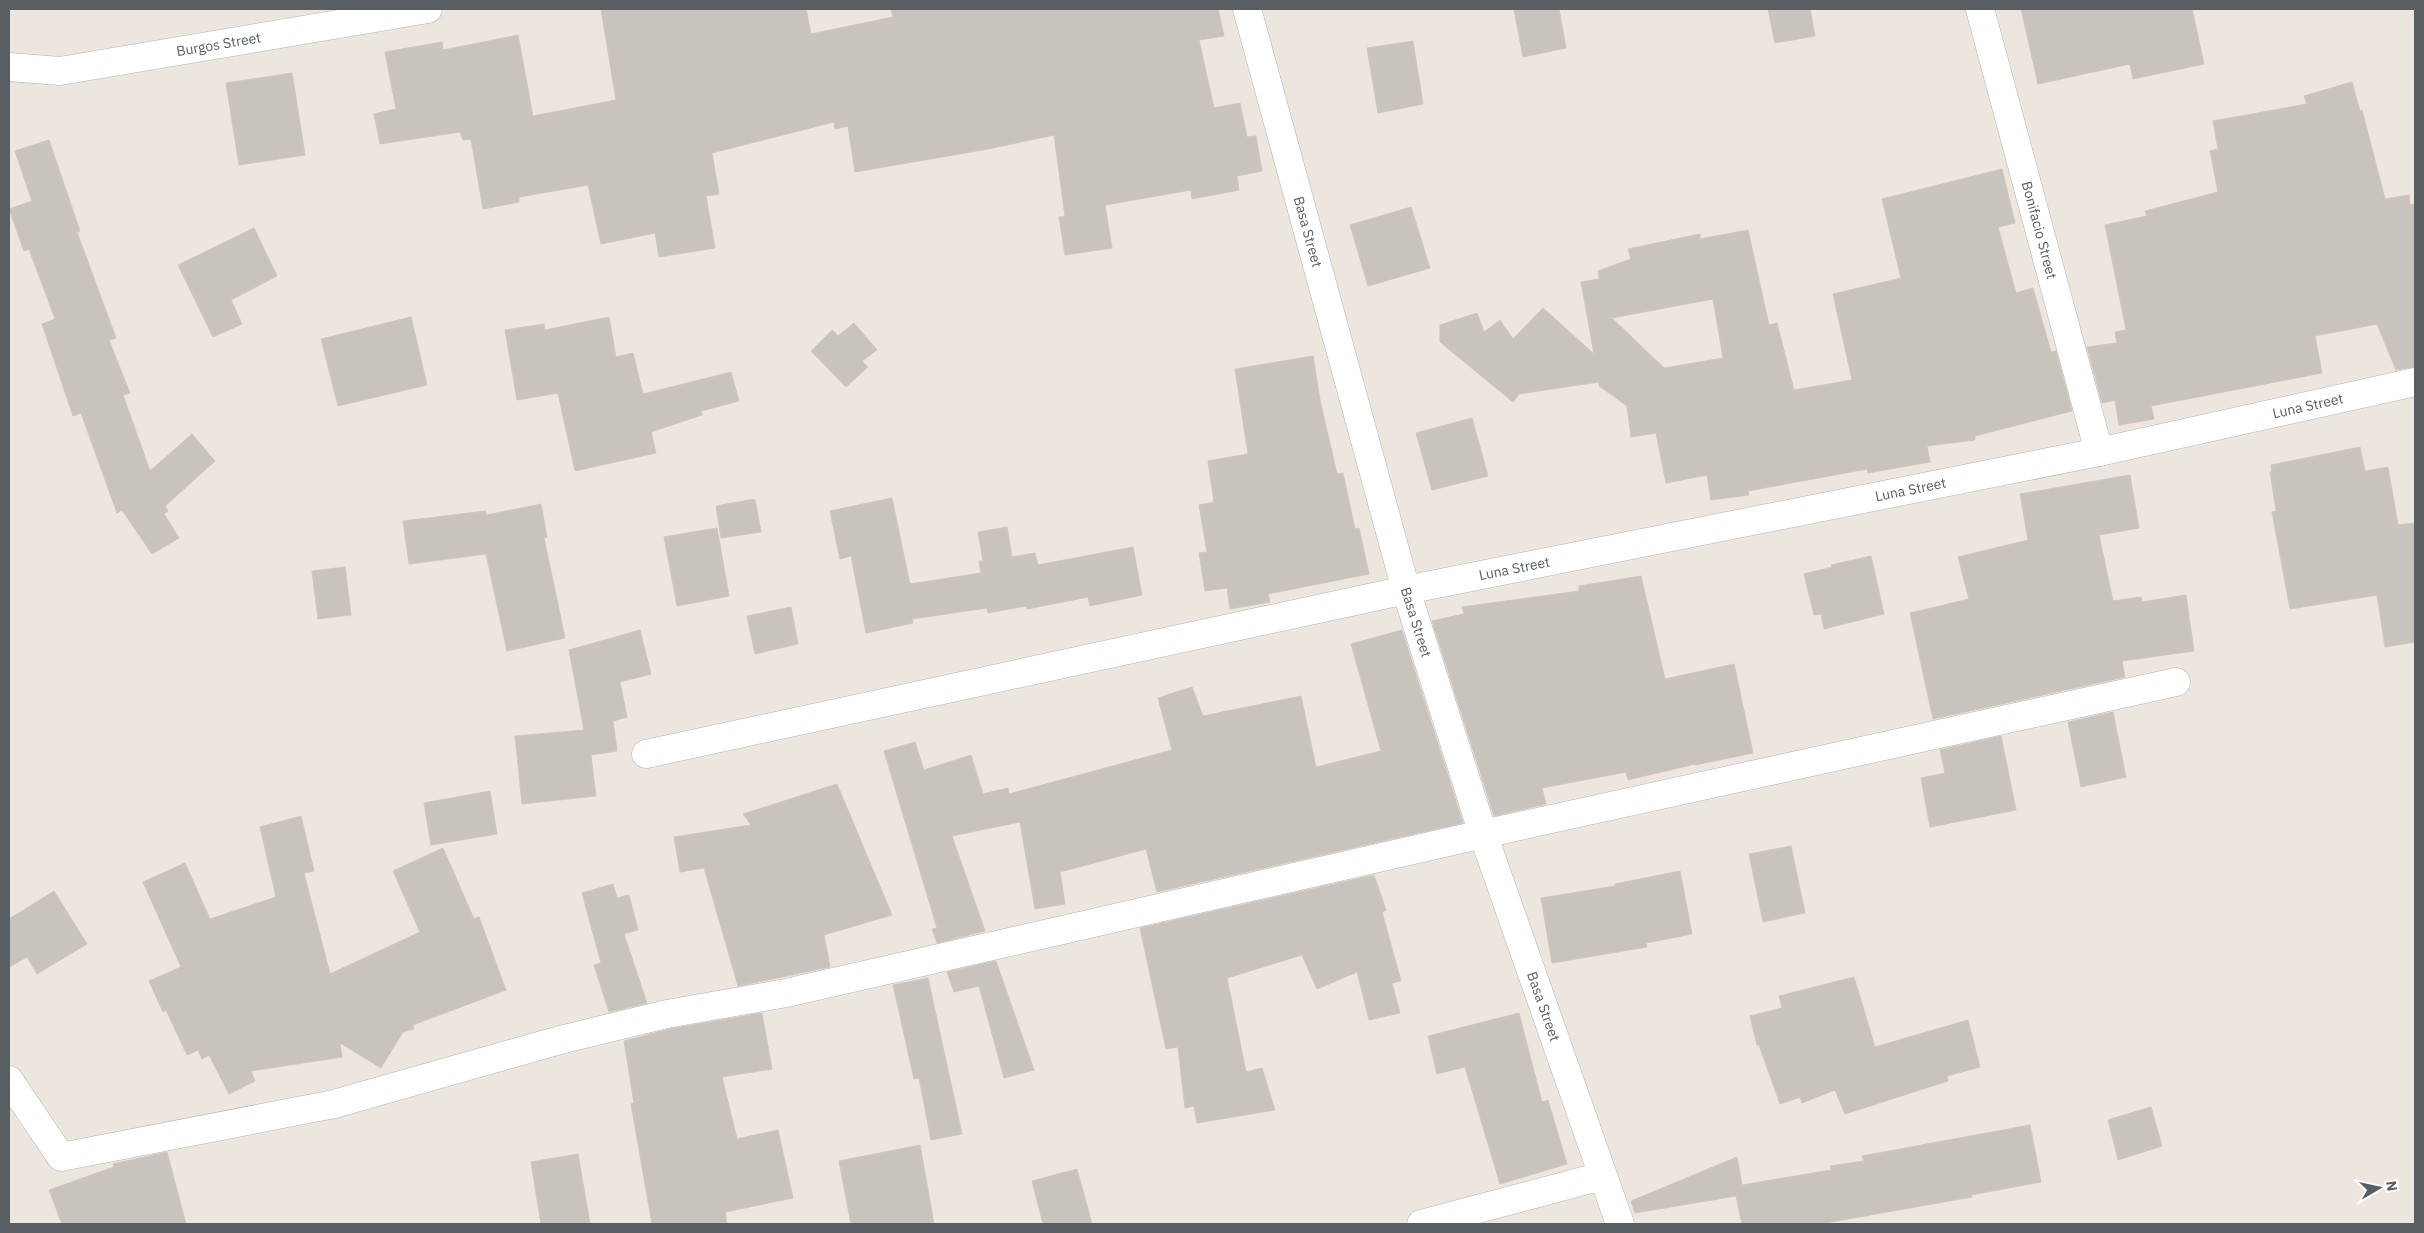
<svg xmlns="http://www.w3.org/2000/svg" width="2424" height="1233" viewBox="0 0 2424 1233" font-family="'IBM Plex Sans',sans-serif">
<rect width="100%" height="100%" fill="#ece6de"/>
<path fill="#c9c3be" stroke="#d1c6bd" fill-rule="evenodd" d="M601,9H806L811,34L893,17L891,9H1218L1224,36L1199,40L1214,108L1240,103L1247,137L1256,136L1262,171L1237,176L1239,190L1192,199L1191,190L1105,205L1112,248L1065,255L1059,217L1065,216L1054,135L988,149L855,172L848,126L835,129L834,122L712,153L719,194L706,196L715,248L659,257L655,233L601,244L588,185L519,197V202L483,209L471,139L463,140L460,132L380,144L374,114L396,109L385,52L442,42L443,50L518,35L533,116L616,100Z
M1514,9H1559L1566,48L1523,57Z
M1768,9H1810L1815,36L1775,43Z
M2021,9H2192L2204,64L2133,79L2130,64L2038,84Z
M1413,41L1423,104L1378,113L1367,48Z
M292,73L305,155L239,165L226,83Z
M2352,82L2360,111L2362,110L2385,199L2409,195L2410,205L2415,204V367L2396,370L2377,324L2315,336L2322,373L2151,406L2154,419L2119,425L2115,400L2102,403L2087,347L2117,343L2115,332L2126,330L2105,225L2147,216L2145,211L2218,192L2210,151L2218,149L2213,121L2307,104L2304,96Z
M49,140L80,231L77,232L116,338L109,340L130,393L123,395L150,471L192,434L215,461L165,506L168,511L164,514L179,538L152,554L122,510L117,513L81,413L73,416L42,324L55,319L29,249L24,251L9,209L32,201L15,151Z
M2002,169L2015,223L1998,227L2016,293L2033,288L2051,352L2056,351L2072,411L1975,436V440L1927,446L1930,462L1868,473L1867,469L1748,491L1749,495L1711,500L1707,475L1666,483L1656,433L1631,437L1627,406L1599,386V382L1519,394L1513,402L1440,342V325L1477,313L1484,332L1500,320L1513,339L1543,308L1594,354L1581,282L1599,279L1598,271L1631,259L1628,249L1700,234V239L1748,230L1769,325L1777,323L1794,390L1852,380L1833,294L1901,278L1882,199ZM1713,299L1723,358L1664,368L1612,318Z
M1411,207L1430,268L1368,286L1350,225Z
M254,228L277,276L231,300L242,324L213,337L178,265Z
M411,317L427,385L338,406L321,339Z
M609,317L616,357L633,353L643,394L731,372L739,401L701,411L702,415L651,432L656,453L575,471L558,393L517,400L505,330L544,324L545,330Z
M854,323L877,350L862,361L868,367L846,387L811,351L832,330L838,336Z
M1313,356L1320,400L1337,474L1343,473L1355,529L1359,528L1369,574L1268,594L1270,602L1230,609L1227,588L1205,591L1199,553L1207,552L1199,505L1214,502L1208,461L1248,454L1235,369Z
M1472,418L1488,476L1432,490L1416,433Z
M2360,447L2365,471L2388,467L2398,525L2415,523V642L2385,647L2377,595L2290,609L2272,512L2276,511L2270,472H2272L2271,465Z
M2130,475L2139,528L2099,535L2113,601L2141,597L2142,602L2186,595L2194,651L2122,661L2125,677L1933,719L1910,613L1969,599L1958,557L2028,540L2020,494Z
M892,498L910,584L981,573L979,561H983L978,532L1007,527L1012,557L1035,553L1038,565L1133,547L1142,595L1090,606L1088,597L1027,609L1026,606L988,613L987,608L912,619L913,623L866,633L851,556L840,559L830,511Z
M755,499L761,532L721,538L716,506Z
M541,504L547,537L544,538L565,638L507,651L486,554L409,564L403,521L486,511V515Z
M717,528L729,596L677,606L664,537Z
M1871,556L1884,614L1824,629L1821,614L1814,615L1804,574L1832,567L1831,565Z
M345,567L351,615L318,619L312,571Z
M1641,576L1665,679L1734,664L1753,753L1695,765V764L1628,780L1626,772L1542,788L1546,804L1494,816L1432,621L1464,614L1462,607L1579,591V586Z
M791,607L798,644L755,654L747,616Z
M640,630L651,674L620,682L627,717L613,721L617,751L591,755L596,796L522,804L515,736L584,730L569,650Z
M1402,630L1463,823L1157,892L1146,849L1060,872L1065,904L1035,909L1020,822L952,836L985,931L937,943L932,929L937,928L884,751L915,742L924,770L971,755L983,794L1008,788L1009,794L1172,750L1158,698L1192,687L1203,716L1301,696L1316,767L1381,751L1351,644Z
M2113,712L2126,777L2081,787L2068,722Z
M2001,736L2016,810L1930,827L1921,778L1945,773L1940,750Z
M837,784L892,915L824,935L830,967L738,986L704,868L680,872L674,837L751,825L743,814Z
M490,791L497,834L431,845L424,803Z
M301,816L314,871L304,873L330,974L420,932L393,871L443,848L474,919L479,917L506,990L413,1025L414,1029L403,1032L381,1068L340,1043L342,1057L251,1071L255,1081L229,1094L209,1055L202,1059L198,1050L187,1055L166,1010L163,1012L149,981L181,967L143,882L185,863L210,919L276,897L260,827Z
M1791,846L1805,913L1763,922L1749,854Z
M1680,871L1692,934L1646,943L1647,947L1552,963L1541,898L1615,886V884Z
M1374,875L1386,910L1382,912L1401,981L1392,983L1400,1013L1369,1020L1357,972L1317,989L1302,955L1227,978L1246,1072L1262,1068L1275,1110L1197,1123L1194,1106L1185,1108L1178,1047L1166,1049L1140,928Z
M613,884L617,898L629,895L638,930L624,934L647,1003L609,1012L594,965L601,963L582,893Z
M54,891L87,944L37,974L27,957L9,967V919Z
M996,961L1034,1070L1004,1078L979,986L954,992L947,972Z
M1854,977L1875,1047L1968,1020L1980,1067L1947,1076L1948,1081L1845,1114L1835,1090L1802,1103L1800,1097L1780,1104L1759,1045H1757L1750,1016L1782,1008L1779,996Z
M928,978L962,1134L931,1140L919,1078L914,1079L893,985Z
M762,1013L772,1069L722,1077L737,1139L778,1130L793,1198L725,1212L727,1224H652L631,1104L634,1103L624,1041L670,1029Z
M1519,1013L1542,1102L1548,1100L1567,1164L1500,1184L1465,1067L1437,1074L1428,1036Z
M2151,1107L2162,1146L2118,1160L2108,1120Z
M2030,1125L2041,1182L1971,1195L1972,1197L1819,1224H1742L1736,1196L1635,1213L1631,1201L1737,1157L1742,1185L1831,1170L1830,1166L1864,1161L1862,1156Z
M920,1145L934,1224H851L839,1161Z
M167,1152L186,1224H62L49,1190L114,1167L113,1164Z
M578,1154L590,1224H541L531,1162Z
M1077,1169L1092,1224H1043L1032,1181Z"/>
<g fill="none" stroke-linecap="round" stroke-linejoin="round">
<g stroke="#b0b4b8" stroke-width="29">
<g id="minor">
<path id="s1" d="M1247,9L1406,590L1483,834L1620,1224"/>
<path id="s2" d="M1980,9L2099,452"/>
<path id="s3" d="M9,67L60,71L428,9"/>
<path id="s4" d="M646,754L1406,590L2099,452L2415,382"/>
<path d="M9,1080L61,1157L334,1104L560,1040L667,1014L786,993L1483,834L2176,682"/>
<path d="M1421,1224L1602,1176"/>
</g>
</g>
<use href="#minor" stroke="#fff" stroke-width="28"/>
</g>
<g text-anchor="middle" stroke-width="4.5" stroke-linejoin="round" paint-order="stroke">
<g font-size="14" fill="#585e61" stroke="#fff">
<text dy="5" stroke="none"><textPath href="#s3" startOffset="212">Burgos Street</textPath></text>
<text dy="5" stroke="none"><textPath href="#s2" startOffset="229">Bonifacio Street</textPath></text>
<text dy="5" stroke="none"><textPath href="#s1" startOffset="231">Basa Street</textPath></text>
<text dy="5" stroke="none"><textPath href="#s4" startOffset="1698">Luna Street</textPath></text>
<text dy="5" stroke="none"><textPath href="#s4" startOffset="1292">Luna Street</textPath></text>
<text dy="5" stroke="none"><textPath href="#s4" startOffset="888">Luna Street</textPath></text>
<text dy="5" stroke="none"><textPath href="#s1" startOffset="636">Basa Street</textPath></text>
<text dy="5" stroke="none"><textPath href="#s1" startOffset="1041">Basa Street</textPath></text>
</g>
</g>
<rect width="2424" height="1233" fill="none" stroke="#585e61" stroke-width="20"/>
<g transform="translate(2379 1188) rotate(81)" stroke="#ffffff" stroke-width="4" paint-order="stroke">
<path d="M0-4L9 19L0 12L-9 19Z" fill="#585e61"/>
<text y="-8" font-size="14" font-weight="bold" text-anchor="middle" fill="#585e61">N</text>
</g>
</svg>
